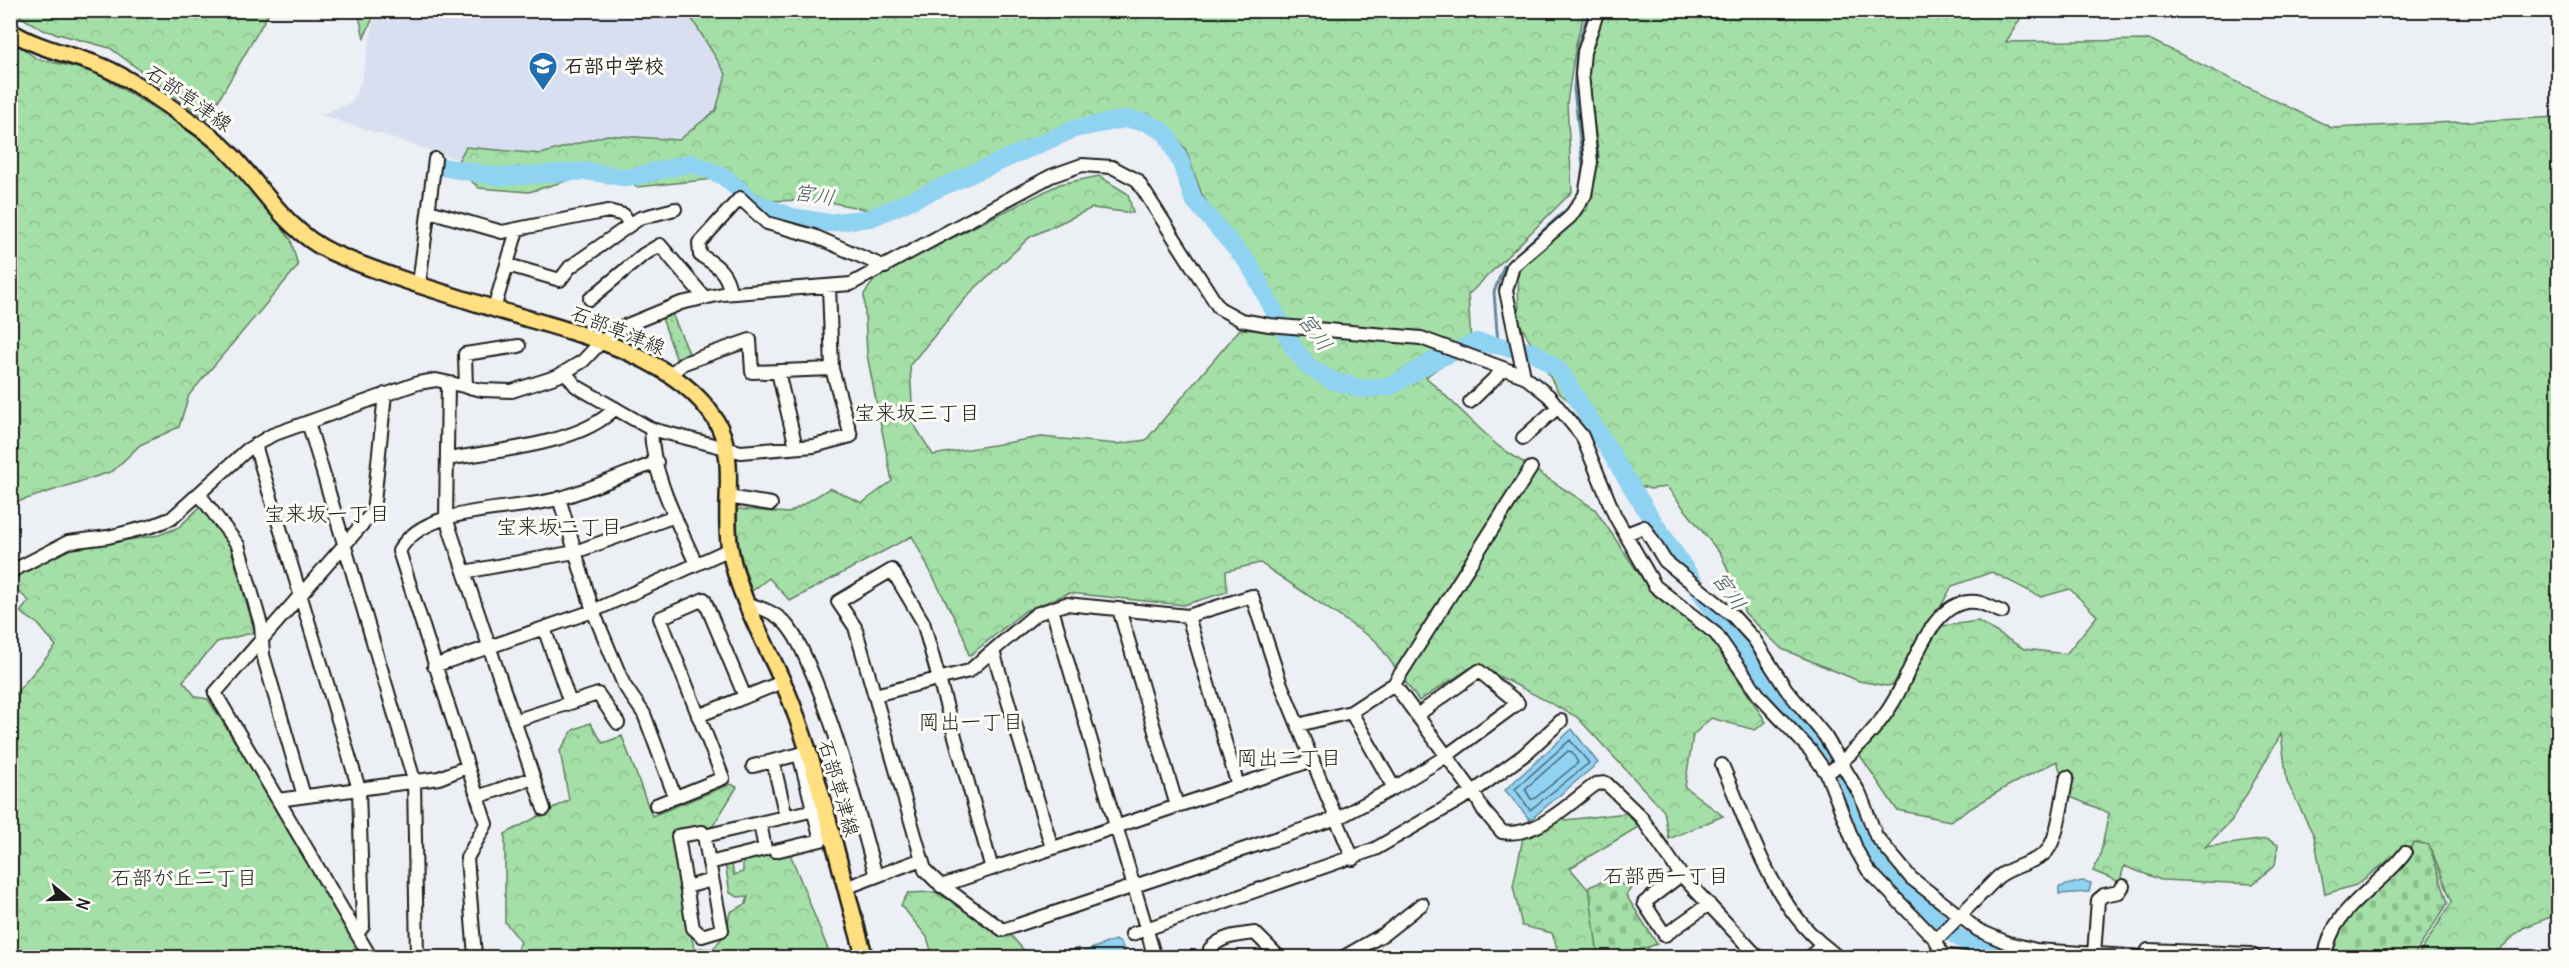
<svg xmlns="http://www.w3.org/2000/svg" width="2569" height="968" viewBox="0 0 2569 968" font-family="Delius,'Klee One',sans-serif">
<defs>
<pattern id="forest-crowns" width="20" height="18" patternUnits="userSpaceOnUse" patternTransform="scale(1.5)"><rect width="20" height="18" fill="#a3dfa6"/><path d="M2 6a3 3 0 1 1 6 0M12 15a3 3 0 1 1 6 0" fill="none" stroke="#8cbf8e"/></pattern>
<pattern id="cemetery-stones" width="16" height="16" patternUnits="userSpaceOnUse" patternTransform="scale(1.5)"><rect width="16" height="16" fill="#a3dfa6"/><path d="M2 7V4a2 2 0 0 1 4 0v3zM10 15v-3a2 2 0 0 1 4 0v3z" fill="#8cbf8e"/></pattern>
<pattern id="park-dots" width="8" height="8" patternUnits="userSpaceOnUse" patternTransform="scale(1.5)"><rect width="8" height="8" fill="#a3dfa6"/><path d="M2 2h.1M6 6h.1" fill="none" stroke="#8cbf8e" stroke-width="1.8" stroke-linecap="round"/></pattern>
</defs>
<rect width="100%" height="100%" fill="#eceff4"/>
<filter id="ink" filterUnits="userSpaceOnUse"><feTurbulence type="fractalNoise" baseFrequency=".0167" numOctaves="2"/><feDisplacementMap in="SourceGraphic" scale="12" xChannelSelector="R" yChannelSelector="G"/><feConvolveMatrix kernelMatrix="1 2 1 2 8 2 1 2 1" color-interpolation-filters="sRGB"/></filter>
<g filter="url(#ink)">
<path fill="#d8dff1" d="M376,11H706L736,68L721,122L677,160L466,162L321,115L352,102L361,82Z"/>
<path fill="url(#forest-crowns)" stroke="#607e61" stroke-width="1.5" d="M11,11V10L270,11L207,120L110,48L43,30Z
M358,11H376L364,38Z
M687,11H1585L1576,44L1567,103L1572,192L1468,295L1471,343L1426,377L1498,446L1595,509L1652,593L1711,638L1766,722L1755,730L1711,718L1693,735L1685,787L1723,816L1669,839L1664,811L1577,717L1476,664L1419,701L1376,641L1260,563L1226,571L1227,592L1183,605L1069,593L1025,611L969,656L964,637L912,536L790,601L769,578L752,591L738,548L737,509L789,513L830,488L862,503L892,481L867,355L864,294L878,275L1060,184L1099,176L1128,194L1133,213L1092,208L1030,237L970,293L910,365L913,423L933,455L1041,437L1117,444L1146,440L1240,329L1322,336L1303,321H1285L1202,195L1185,148L1149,118L1122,116L1066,141L874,211L819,200L757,201L734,177L637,187L602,170L529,192L479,188L455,166L466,147L541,154L607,135L679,140L716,110L726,74Z
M1605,11H2025L2006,42L2151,40L2332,128L2558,117V914L2523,928L2491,957H2417L2452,902L2432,851L2402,850L2356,885L2325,894L2314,836L2287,782L2281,734L2232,820L2205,847L2267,839L2278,845L2275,865L2253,884L2161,880L2124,866L2120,882L2093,871L2100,856L2109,813L2068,796L2057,761L2006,787L1950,821L1897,810L1859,754L1901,697L1917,661L1942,626L1978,621L2024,649L2066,654L2097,616L2070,589L2041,597L1992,572L1952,586L1898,684L1886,686L1859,681L1782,649L1745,613L1722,556L1667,487L1650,489L1636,484L1598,423L1559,393L1519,322L1518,271L1587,209L1599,156L1586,67Z
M10,39L37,59L93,71L159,111L230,159L291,240L298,266L189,395L179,427L140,445L113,471L11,504Z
M201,506L226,532L255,632L217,642L183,681L196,697L208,699L371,957L35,958L11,951V699L56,646L38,624L20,612L29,601L17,590L11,596V580L65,550L159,535L179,527Z
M590,723L603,743L622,736L652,816L731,784L737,787L713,826L673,841L694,948L713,949L726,933L730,912L746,904L748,896L738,897L730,893L725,863L731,861L734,875L743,872V857L789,851L831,957H513L521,942L505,922V834L569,800L560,751L573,730Z
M1627,813L1638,827L1570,868L1591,893L1601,957H1560L1552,933L1522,926L1513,886L1523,838L1533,834L1561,815L1565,820Z
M935,892L1007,931L1030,957H933L927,937L901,905L908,893Z
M1648,944L1649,955L1605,958Z
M1079,948L1077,957H1047Z"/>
<path fill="url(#cemetery-stones)" stroke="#607e61" stroke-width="1.5" d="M2414,842L2429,845L2448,903L2413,957L2330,958C2337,906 2368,900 2398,866C2404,859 2409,850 2414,842Z
M1608,879L1631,888L1626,895L1657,944L1618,957H1598L1589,887Z"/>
<path fill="url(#park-dots)" stroke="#607e61" stroke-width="1.5" d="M672,314L690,355L677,361L662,318Z"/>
<path fill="#90d2f2" stroke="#62899c" stroke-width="1.5" d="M1572,729L1598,763L1530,820L1505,790Z
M2082,881L2091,883L2089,892L2059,894V887Z
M1115,940L1121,943L1127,957H1076L1083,952Z"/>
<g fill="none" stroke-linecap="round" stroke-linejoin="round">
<path stroke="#4a6572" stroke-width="1.5" d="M1570,740L1589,763L1530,810L1515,789Z
M1568,751L1572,752L1578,763L1534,799H1531L1525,789Z"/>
<path stroke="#62899c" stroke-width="3" d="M1498,344L1494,292L1504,266L1568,208L1580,192L1583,166L1574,89L1577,49L1589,10"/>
<path stroke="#90d2f2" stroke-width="18" d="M442,167L502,177L586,171L627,178L691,163L723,176L752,201L792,217L828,223L871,218L1074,129L1125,119L1146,122L1166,133L1181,163L1193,199L1249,264L1294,348L1309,367L1333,381L1363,389L1392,386L1433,361L1477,342L1534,352L1560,371L1651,518L1712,609L1830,763L1879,866L1949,931L1964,941L2011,958"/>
<g stroke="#1c1c1c" stroke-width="16">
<path id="minor" d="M429,211L502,232L608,211L624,215L630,225L640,218L675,209
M508,265L560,280L570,267L630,225
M419,284L435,159
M730,293C728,273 717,265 700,255L699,243L740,198L767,223L814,236L885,267
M590,299L643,255L660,245L705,298
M494,309L517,230
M565,372L576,386L651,429L741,452L814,446L851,436L832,369L829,286
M778,372L796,447
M669,375L684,363L750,340L752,372L832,369
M1524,376L1506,291L1513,266L1570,217L1585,195L1591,162L1582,74L1584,52L1598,10
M448,383L446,518L544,809
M466,387L465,354L519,346
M1470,402L1504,369
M308,422L414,780L417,958
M651,429C652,475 678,523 696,564
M1523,438L1558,407
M255,445L359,789L363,926L357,934
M447,459C494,451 583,444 615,408
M1531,468L1394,684L1473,792L1484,811L1502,832C1537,838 1569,803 1596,784L1606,783L1641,817L1681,875L1759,958
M199,494L238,545L261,625L263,655L304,796
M728,497L771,504
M559,498L593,611L624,685L644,714L675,797
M1626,534L1644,527L1665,561L1733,616L1754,639L1786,689L1825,736L1860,794L1876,836L1911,878L1978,930L2008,943L2036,950L2159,958
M10,572L68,542L108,537L152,526L172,518L247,450L272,435L418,383L436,380L482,390L512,391L558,376L583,361L601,342L620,328L681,303L722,294L851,284L1051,176L1082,165L1112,167L1137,180L1219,308L1241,320L1269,325L1421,338L1524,376L1549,396L1582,436L1615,516L1655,586L1716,634L1760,697L1810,750L1827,774L1857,851L1868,870L1936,940L1943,958
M464,572L575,552L675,516
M748,604C761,608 774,612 784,622C798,637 805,657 813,675C840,740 857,808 876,876
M1052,609L1155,958
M1119,609L1177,806
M1188,616L1238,786
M544,628L570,703
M993,651L1052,848
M434,666L593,611L730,549
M875,695L969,671L1036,614L1066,604L1188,616L1252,596L1280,682L1353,859
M1351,712L1394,788
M698,716L782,682
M514,721L598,694L618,723
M1298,725L1351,712L1394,684
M773,761L786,817
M1722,765C1749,826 1770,900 1822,944
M753,766L804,753
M1827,774C1853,753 1878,729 1895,699C1912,670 1932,596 1976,602C1984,603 1994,609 2002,612
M477,797L533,778
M278,800L439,778L467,767
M656,805L723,778L660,618L704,599L745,697
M704,836L702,832L678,836L693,928L702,936L722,930L704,836L823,808
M775,851L821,840L799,754
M709,863L765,849L760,823
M992,869L923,622L892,570L838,602L855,627L925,870L936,881L1003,930L1340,817L1394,788L1445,757L1518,703L1479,671L1417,715
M1681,875L1644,903L1665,935L1709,904
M941,886L1313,760
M686,887L712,880
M845,888L922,859
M1132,934L1375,849L1473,792L1524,755L1561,721
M1936,940L1998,877C2012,866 2031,864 2044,854C2059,842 2062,796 2067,777
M2148,950L2250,954L2257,958
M2094,954L2098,900L2104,895L2119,892L2123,886
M1937,957L1942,955L1964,958
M371,958L215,693L373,512L385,394
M469,958L475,956L467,858L486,824L399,551C424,504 515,512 561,498C593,488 625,474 657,462
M1212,958L1210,949C1221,936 1238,935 1255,933L1280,958
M1342,958L1384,934L1422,904
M1810,958L1822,944L1839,958
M2325,958C2331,906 2378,890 2405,853"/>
</g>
<g stroke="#1c1c1c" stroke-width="20">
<path id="major" d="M10,31C39,49 70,54 101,66C136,81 176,111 207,133C254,168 277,227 331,252C383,275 441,292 495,309C566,331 673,352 715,419C739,457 722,507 730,549C739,603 772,652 792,704C823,786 840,873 865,958"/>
</g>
<use href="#minor" stroke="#fdfcf7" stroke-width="12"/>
<use href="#major" stroke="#ffdf80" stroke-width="15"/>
</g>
</g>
<defs>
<g id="school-pin" transform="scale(1.5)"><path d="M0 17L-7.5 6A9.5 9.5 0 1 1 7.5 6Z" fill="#1f6fb2" stroke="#fdfcf7"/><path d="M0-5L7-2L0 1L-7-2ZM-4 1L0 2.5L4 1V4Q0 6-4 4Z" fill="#fff"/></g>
</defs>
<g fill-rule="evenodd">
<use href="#school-pin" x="543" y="66"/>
</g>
<g text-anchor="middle" stroke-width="6" stroke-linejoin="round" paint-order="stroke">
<g font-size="20" font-weight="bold" fill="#1c1c1c" stroke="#fdfcf7" text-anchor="start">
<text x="564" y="73">石部中学校</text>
</g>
<g font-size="20" fill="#1c1c1c" stroke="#fdfcf7">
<text transform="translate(189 98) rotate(35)" y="7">石部草津線</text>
<text transform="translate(618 330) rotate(22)" y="7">石部草津線</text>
<text transform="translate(839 788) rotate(74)" y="7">石部草津線</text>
</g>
<g font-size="21" font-style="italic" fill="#455c67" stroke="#fdfcf7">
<text transform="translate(814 195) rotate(9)" y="7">宮川</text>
<text transform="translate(1315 332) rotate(54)" y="7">宮川</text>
<text transform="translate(1729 591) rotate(55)" y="7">宮川</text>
</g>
<g font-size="21" fill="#1c1c1c" stroke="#fdfcf7">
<text x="917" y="420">宝来坂三丁目</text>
<text x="327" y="521">宝来坂一丁目</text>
<text x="559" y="534">宝来坂二丁目</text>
<text x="971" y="729">岡出一丁目</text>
<text x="1289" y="765">岡出二丁目</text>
<text x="1666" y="883">石部西一丁目</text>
<text x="184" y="885">石部が丘二丁目</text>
</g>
</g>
<rect width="2569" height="968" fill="none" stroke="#fdfcf7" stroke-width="36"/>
<rect x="18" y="18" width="2533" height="932" fill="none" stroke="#1c1c1c" stroke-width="2" filter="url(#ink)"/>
<g transform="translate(69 899) rotate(109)" stroke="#fdfcf7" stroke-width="4.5" paint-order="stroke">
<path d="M0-4.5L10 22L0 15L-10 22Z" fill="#1c1c1c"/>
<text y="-9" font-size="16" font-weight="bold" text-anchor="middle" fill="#1c1c1c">N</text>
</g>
</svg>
